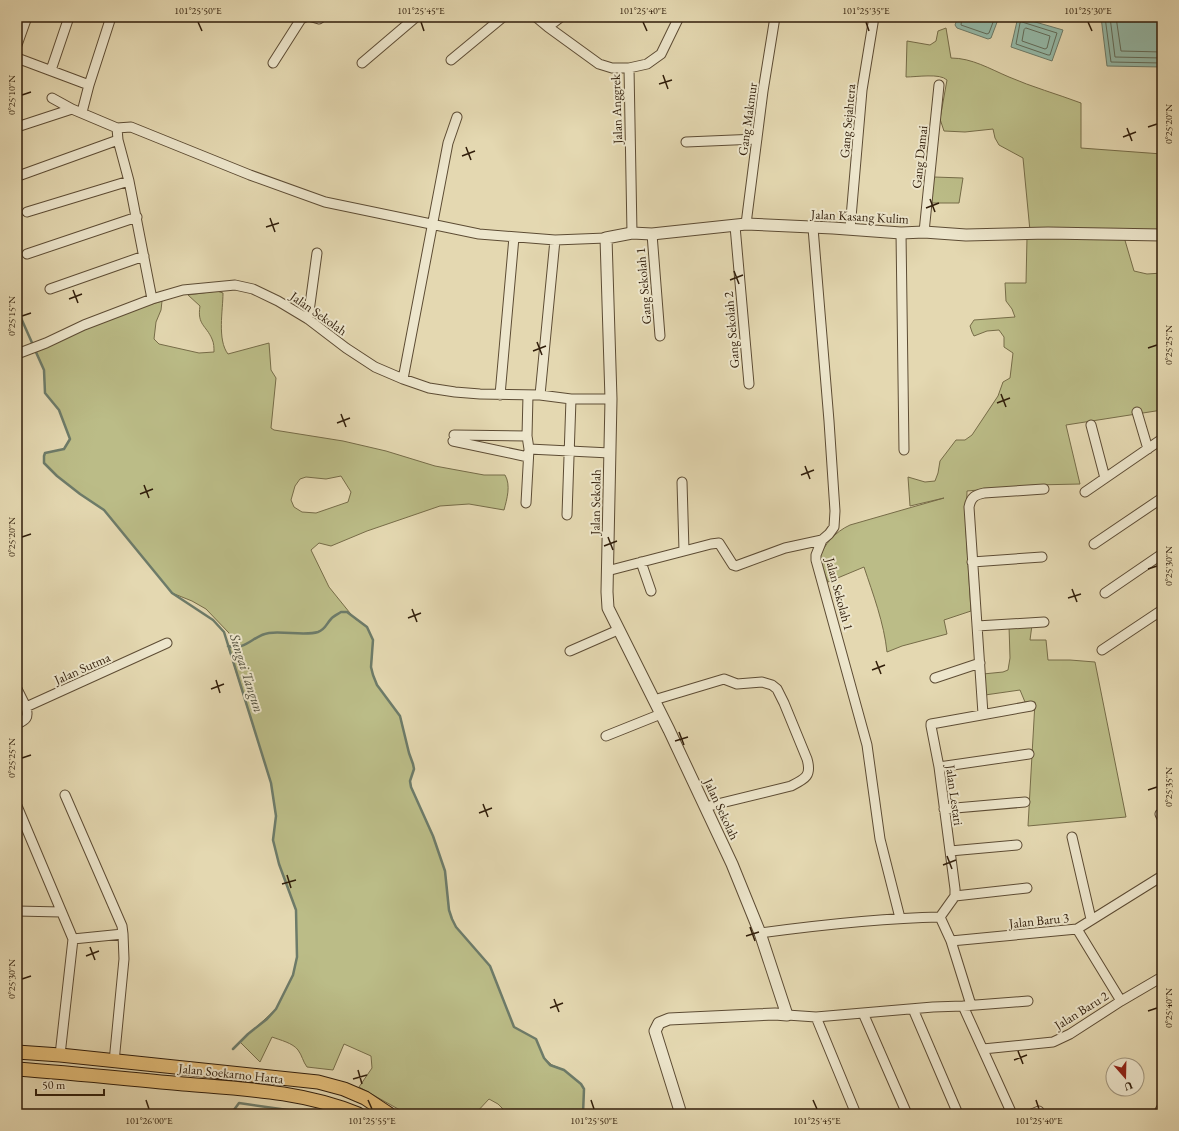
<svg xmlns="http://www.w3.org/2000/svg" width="1179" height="1131" viewBox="0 0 1179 1131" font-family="'EB Garamond',serif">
<rect width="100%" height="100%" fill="#e4d8b1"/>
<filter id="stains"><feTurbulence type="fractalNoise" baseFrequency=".005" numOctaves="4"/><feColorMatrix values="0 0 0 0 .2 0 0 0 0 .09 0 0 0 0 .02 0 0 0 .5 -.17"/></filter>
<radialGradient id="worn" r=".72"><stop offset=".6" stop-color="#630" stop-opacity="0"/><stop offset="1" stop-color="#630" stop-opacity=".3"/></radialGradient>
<path fill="#bbbc87" stroke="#766c48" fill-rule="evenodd" d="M946,28L951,58C972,58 990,69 1009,77C1032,87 1057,94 1081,103V148L1162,154V232L1030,231L1023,158L999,145L995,138L993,129L965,132L944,131L940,119L947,80C940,73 917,77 906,77L907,41L930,45L936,41L938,31Z
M934,177L963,178L959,203H929Z
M1124,237L1134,271L1147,274L1162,273V410L1066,425L1080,484L1035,485L967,491L966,531L971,611L944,620L947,634L902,646L887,652C884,623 873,594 864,567L828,582L819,559C824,544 835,532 850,525L944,498L910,506L908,477L925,482L935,481L938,473L940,461L956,440H965L972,435L998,396L1003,382L1010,378L1013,353L1004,347V337L999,330L987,331L974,336L972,332L970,326L974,320L1015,317L1012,309L1006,301L1005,283H1026L1027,238L1101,239Z
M217,291L223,293C223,310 217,340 228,354L269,343L271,370L276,378L271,428L274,430L343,441L386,451L435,466L484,475H505C511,485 507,499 504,510L469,504L440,506L367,531L331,546L319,543L311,550L329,587L354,618L367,627L373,640L371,667L373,675L377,685L400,716L409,753L413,764L414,769L410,781L411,787L433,836L445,871L449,910L452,919L456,927L490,966L514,1027L536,1039L544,1058L552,1065L564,1070L581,1084L584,1089L583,1114H508L498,1104L489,1099L475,1114H407L359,1087L372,1068L371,1056L344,1044L333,1070L307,1067C303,1062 302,1055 298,1050C293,1043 280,1040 272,1037L260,1062L240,1042L276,1009L293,975L297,957L296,910L279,864L273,840L276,816L271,783L228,646L235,648L242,646L233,641L229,633L206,609L192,601L172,593L104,510L80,494L57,476L44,463V456L45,453L64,449L70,439L59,410L45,393L44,370L36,351C77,332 118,313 162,301L161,310L156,322L154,339L159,344L199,353L214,352C214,348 214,343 212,339C206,325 197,325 200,306L188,295ZM341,476L351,492L348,502L316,513L302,512L294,507L291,500L295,486L300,479L306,477L326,479Z
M1032,625L1030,640H1046L1048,660H1070L1095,662L1126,817L1028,826L1035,702H1025L1020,690L985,695L983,674L1003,672L1008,670L1010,658L1009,626Z"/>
<path fill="#95baa9" stroke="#6d7b69" d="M958,17H999L991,38L988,39L957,28L955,25Z
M1018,17L1063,30L1052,61L1011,47Z
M1101,17H1162V67L1107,66Z"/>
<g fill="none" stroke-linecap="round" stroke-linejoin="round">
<path stroke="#626c5a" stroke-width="1" d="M962,17L961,25L987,34L989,33L995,17
M1105,17L1111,62L1162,63
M1110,17L1115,57L1162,58
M1116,17L1121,51L1162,52
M1022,22L1057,33L1050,55H1048L1016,44L1020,23Z
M1026,28L1050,36L1047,48L1045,49L1022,41L1024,30Z"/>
<path stroke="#6d7b69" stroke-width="2.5" d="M17,309L33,345
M35,350L44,370L45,393L59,410L70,439L64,449L45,453L44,456V463L57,476L80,494L104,510L172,593L213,620L224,632L271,783L276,816L273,840L279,864L296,910L297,957L293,975L276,1009L267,1019L248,1034L233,1049
M228,646C246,651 253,635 269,633C283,631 306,636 318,632C326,629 326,624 331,619C333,616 338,614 341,612H347L367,627L373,640L371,667L373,675L377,685L400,716L409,753L413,764L414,769L410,781L411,787L433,836L445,871L449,910L452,919L456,927L490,966L514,1027L536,1039L544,1058L550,1065L564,1070L581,1084L584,1089L583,1114
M231,1114L239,1103L316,1114"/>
<g stroke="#5d4c34" stroke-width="11">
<path id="minor" d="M312,17L319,19L322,17
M536,17L548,27L599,64L612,68H629L647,64L661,54L679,17
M548,27L561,17
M17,45L27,17
M17,58L89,85
M451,60L503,17
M273,63L301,19L305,17
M362,63L416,17
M629,68L632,233
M51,70L69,17
M52,98L72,109
M82,112L89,85L111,17
M17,127L72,109L117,128
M686,142L757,139
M21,175L118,140
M27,212L129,181
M746,224L763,91L775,17
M735,226L749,384
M813,228L829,421L835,511L834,527L829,534L822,540L816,555V560L867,745L880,839L900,918
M850,229L862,90L874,17
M924,232L939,85
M901,233L904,450
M652,234L660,336
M27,254L137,217
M50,289L144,256
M152,299L129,181L118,140L117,128L131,127L250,175L325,202L479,234L555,240L606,238
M308,319L317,253
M17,354L46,343L84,325L152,299L183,290L235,285L253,289L278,301L308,319L346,348L375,367L403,379L429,388L455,392L480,394L540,395L571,399H611
M403,379L448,143L457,117
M500,395L514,237
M540,395L555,240
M1137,412L1148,449
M1091,425L1105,478
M454,435L527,436
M453,441L528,457
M529,449L610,453
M682,482L684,550
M1085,492L1162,439
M526,503L529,449L527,436L528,395
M567,515L571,399
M1094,544L1162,498
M641,562L651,591
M972,562L1042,557
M607,571L711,544L719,543L733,565L736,566L785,548L822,540
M1105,593L1162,554
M977,626L1044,622
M1102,650L1162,610
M570,651L618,630
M935,678L980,663
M17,689L26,707L167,643
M654,700L724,679L737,684L762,682L772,685L777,689L784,703L807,759C812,776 805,779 791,786L705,807
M983,714L969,507C971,497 975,495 984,493L1044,489
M17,724C26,720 29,718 26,707
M606,736L661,714
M939,767L1029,754
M65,795L122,926L123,934L124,959L114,1062
M17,806L73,939L60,1055
M944,809L1025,802
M1160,814L1162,818
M1072,837L1091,919
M950,851L1017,845
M955,896L1027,888
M17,911L61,912
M940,917L955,896V889L939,767L931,726V724L937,723L1031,706
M1077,929L1121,1001
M760,933C820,925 880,918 940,917L951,941L971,1005
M73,939L123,934
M951,941L1077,929L1162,876
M963,1006L1012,1114
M913,1009L958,1114
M863,1013L907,1114
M787,1015L816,1017L933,1007L963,1006L1028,1001
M816,1017L856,1114
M983,1049L1053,1042L1070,1034L1121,1001L1162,977
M1032,1114L1039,1111
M1158,1114L1162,1107"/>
</g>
<g stroke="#5d4c34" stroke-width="13">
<path id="tertiary" d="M681,1114L655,1031L659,1023L669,1019L775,1014L787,1015L760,933L732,864L669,730L608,608L607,592L611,399L606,238L632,233L652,234L746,224L833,228L901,233L924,232L966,235L1048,233L1162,235"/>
</g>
<g stroke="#301d0a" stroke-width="15">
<path id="primary" d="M17,1052L60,1055L318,1082L344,1089L365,1098L389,1114
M17,1069C72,1073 128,1079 183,1084C242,1089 303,1091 358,1114"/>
</g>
<use href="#minor" stroke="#ede6cc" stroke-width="9"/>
<use href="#tertiary" stroke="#ede6cc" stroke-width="11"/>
<use href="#primary" stroke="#e2bc78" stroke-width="13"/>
</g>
<path fill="none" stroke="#301d0a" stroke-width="1.5" d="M198,22L202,31M421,22L424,31M643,22L647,31M866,22L869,31M1088,22L1092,31M663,75L668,89M659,84L672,80M22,95L31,92M1148,127L1157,124M1127,128L1132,141M1123,137L1136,132M466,147L471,160M462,156L475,151M930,199L935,212M926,208L939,203M270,218L275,232M266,227L279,223M734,271L739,284M730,280L743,275M73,290L78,303M69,299L82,294M22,316L31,313M537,342L542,355M1148,348L1157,345M533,351L546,346M1001,394L1006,407M997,403L1010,398M341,414L346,427M337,423L350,418M805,466L810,479M801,475L814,470M144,485L149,498M140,494L153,489M22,537L31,534M608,537L613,550M604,546L617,541M1148,569L1157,566M1072,589L1077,602M1068,598L1081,594M412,609L417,622M408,618L421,613M876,661L881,674M872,670L885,665M216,680L220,693M211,689L224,684M679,732L684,745M675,741L688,737M22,758L31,755M1148,790L1157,787M483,804L488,817M479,813L492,808M947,856L952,869M943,865L956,860M287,875L291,888M282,884L296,880M750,927L755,941M746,936L759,932M90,947L95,960M86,956L99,951M22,979L31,976M554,999L559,1012M550,1008L563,1003M1148,1011L1157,1008M1018,1051L1023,1064M1014,1060L1027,1055M358,1070L362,1084M353,1079L367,1075M146,1100L149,1109M368,1100L372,1109M591,1100L594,1109M813,1100L817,1109M1036,1100L1039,1109"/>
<g text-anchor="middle" stroke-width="4" stroke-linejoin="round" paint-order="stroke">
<g font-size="13" fill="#301d0a" stroke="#ede6cc">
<text transform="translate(616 109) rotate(-92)" y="5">Jalan Anggrek</text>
<text transform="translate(747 119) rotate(-82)" y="5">Gang Makmur</text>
<text transform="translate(847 121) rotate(-85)" y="5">Gang Sejahtera</text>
<text transform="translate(919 157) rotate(-84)" y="5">Gang Damai</text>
<text transform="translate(860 216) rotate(3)" y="5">Jalan Kasang Kulim</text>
<text transform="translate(643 286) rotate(-95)" y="5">Gang Sekolah 1</text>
<text transform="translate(319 313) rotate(35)" y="5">Jalan Sekolah</text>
<text transform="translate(731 330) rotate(-95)" y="5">Gang Sekolah 2</text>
<text transform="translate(595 502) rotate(-89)" y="5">Jalan Sekolah</text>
<text transform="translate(840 594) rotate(75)" y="5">Jalan Sekolah 1</text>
<text transform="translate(82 668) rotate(-24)" y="5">Jalan Sutma</text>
<text transform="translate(955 795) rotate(82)" y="5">Jalan Lestari</text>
<text transform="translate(722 809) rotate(65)" y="5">Jalan Sekolah</text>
<text transform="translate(1039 920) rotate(-6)" y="5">Jalan Baru 3</text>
<text transform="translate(1081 1010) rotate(-32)" y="5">Jalan Baru 2</text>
<text transform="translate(231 1073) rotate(6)" y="5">Jalan Soekarno Hatta</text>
</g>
<g font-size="14" font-style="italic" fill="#4e4c3a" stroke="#ede6cc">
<text transform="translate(247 673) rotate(72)" y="5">Sungai Tangun</text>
</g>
</g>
<rect width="1179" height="1131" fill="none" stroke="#e4d8b1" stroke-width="44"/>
<g transform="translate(1125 1077) rotate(160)"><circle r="19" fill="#ede6cc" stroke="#a1967e"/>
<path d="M0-3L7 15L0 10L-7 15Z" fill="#8f2418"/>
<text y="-6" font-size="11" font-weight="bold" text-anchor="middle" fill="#301d0a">U</text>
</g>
<path d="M36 1089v6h68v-6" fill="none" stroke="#301d0a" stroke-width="2"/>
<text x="42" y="1089" font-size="12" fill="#301d0a" stroke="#ede6cc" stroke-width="3" paint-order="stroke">50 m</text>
<rect x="22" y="22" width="1135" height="1087" fill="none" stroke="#301d0a" stroke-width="1.5"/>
<g font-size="10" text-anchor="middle" fill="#301d0a">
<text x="198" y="14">101°25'50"E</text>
<text x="421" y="14">101°25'45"E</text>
<text x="643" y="14">101°25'40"E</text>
<text x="866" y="14">101°25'35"E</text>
<text x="1088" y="14">101°25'30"E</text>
<text transform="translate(11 95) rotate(-90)" y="4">0°25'10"N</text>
<text transform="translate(1168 124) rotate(-90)" y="4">0°25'20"N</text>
<text transform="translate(11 316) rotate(-90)" y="4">0°25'15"N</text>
<text transform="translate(1168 345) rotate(-90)" y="4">0°25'25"N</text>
<text transform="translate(11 537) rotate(-90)" y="4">0°25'20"N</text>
<text transform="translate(1168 566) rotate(-90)" y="4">0°25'30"N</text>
<text transform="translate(11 758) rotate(-90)" y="4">0°25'25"N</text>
<text transform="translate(1168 787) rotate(-90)" y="4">0°25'35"N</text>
<text transform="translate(11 979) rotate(-90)" y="4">0°25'30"N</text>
<text transform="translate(1168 1008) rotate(-90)" y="4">0°25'40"N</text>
<text x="149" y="1124">101°26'00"E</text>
<text x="372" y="1124">101°25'55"E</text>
<text x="594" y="1124">101°25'50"E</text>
<text x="817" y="1124">101°25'45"E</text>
<text x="1039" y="1124">101°25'40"E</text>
</g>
<rect width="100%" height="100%" filter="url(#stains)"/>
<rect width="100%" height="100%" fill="url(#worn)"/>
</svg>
